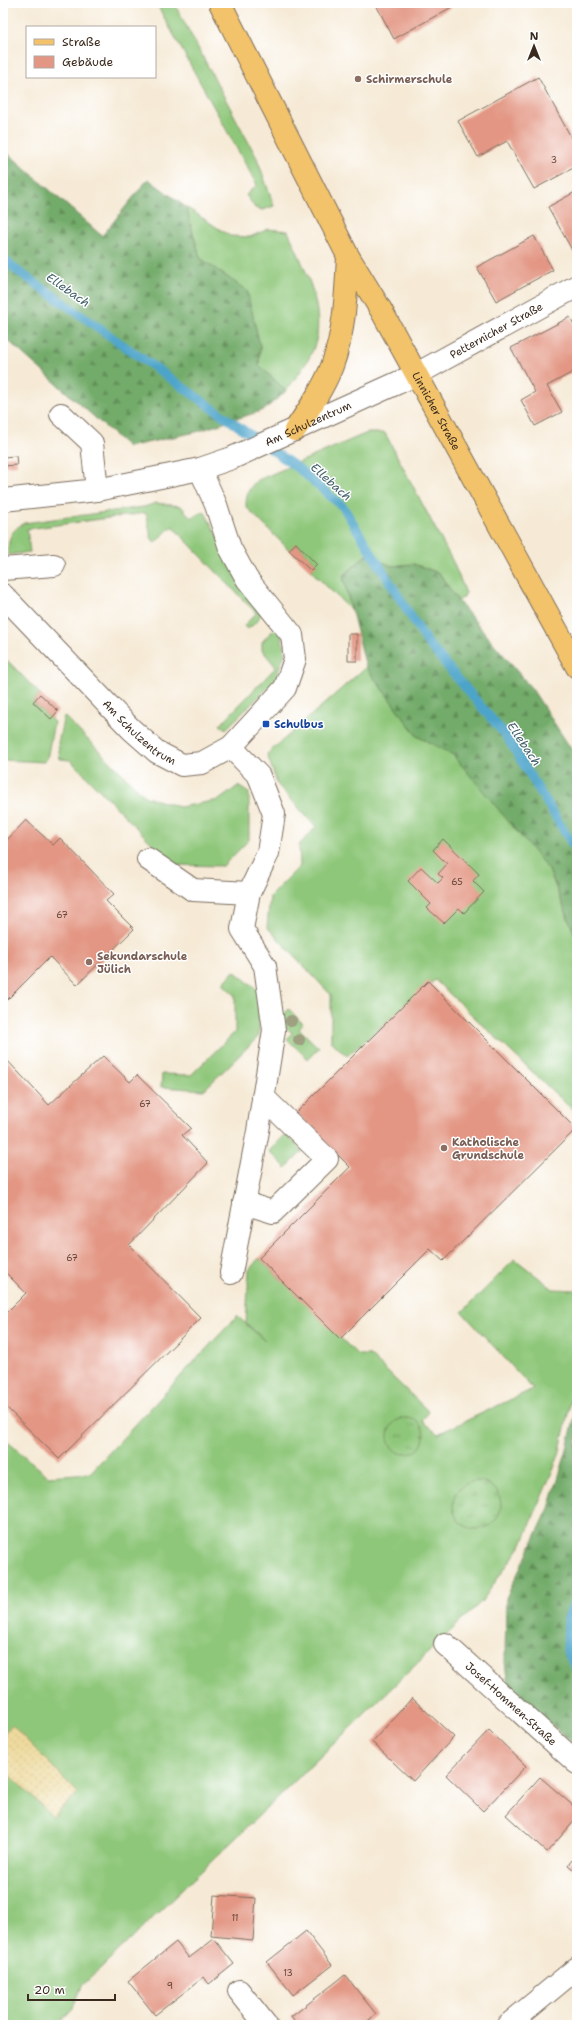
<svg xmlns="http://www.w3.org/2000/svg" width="580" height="2028" viewBox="0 0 580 2028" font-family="'Shantell Sans',sans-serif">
<defs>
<pattern id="forest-firs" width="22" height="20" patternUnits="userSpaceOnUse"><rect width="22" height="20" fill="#73ac6a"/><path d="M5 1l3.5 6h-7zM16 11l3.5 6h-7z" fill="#608c57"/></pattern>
<pattern id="sand-dots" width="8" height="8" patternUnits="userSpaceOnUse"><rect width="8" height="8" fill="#eeda9e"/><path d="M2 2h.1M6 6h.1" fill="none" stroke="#cdbb88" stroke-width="1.8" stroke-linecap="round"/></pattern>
<pattern id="park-tufts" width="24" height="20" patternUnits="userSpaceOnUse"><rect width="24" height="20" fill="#8fc77a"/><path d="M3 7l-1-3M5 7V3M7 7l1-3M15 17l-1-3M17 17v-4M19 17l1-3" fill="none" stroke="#76a263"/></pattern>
</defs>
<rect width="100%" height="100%" fill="#fff"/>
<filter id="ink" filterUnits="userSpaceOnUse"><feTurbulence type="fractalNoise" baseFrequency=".025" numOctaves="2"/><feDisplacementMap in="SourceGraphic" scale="8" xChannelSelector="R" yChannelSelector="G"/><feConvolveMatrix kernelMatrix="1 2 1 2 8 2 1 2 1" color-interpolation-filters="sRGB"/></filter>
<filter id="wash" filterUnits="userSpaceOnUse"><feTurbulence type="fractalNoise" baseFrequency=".012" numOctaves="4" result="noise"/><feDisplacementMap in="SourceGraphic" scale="16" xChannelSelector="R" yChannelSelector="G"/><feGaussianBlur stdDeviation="0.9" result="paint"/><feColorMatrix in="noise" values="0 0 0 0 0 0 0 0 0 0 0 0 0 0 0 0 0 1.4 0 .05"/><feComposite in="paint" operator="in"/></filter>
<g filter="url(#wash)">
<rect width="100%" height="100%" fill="#f6ead6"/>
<path fill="#8fc77a" stroke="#65784c" d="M156,3H174L257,158L274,206L263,210L255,208L246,195L257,185Z
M186,207L230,236L250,237L268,229L288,231C302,264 322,298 317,336C314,356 298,375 286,391L259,365L260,346L247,291L200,258Z
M367,433H385L453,562L466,593L463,598L458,601L439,573L413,564L392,566L366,555L343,576L351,610L311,571L317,565L296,543L289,550L246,507C246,494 248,488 258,480Z
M156,503L181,506L191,518L204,511L261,611C260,620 254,625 247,629L244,626L256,613L172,526L155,543L151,537L146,513L27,529L30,552L8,555C8,539 10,531 24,523L144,507Z
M276,629L281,633L285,653L275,681L226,729L220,725L276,667L262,650V642L270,633Z
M3,656L40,694L33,702L54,722L47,759L44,762L3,760Z
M366,667L417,736L453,755L482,786L549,870L577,940V1114L435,980L347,1056L331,1041V995L267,927L270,896L300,866L299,845L316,827L277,784L267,754Z
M64,716L146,797L180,807L219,800L238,786L249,793V840L223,866L173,865L70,760L60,759L58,743Z
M234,971L259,991V1036L204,1090L161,1087L162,1074L191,1075L235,1032V995L223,984Z
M289,1009L303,1024L299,1029L319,1048L308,1059L287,1039L292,1033L278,1020Z
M286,1134L303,1151L286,1168L269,1151Z
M259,1258L358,1355H370L429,1412L422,1421L438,1434L533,1389L462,1312L515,1259L553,1289L576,1290V1377L559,1455L522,1544L482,1601L82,1986L73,2008L57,2025H3V1768L53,1817L78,1793L12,1726L3,1734V1438L48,1476L90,1473L237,1316L265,1341L246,1323L249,1270Z"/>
<path fill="url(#forest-firs)" stroke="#576b44" d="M3,149L102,236L148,179L186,207L200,258L247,291L260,346L259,365L286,391L264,410L196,432L128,447L3,336Z
M366,555L392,566L413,564L439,573L458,601L532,689L577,758V940L549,870L453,755L417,736L366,667L343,576Z
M577,1407V1748L508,1686L505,1662L506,1598L549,1508L566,1453Z"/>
<path fill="url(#sand-dots)" stroke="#94825e" d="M12,1725L78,1793L53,1817L3,1768V1734Z"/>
<path fill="url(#park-tufts)" stroke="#65784c" d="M388 1436a18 18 0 1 1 36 0a18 18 0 1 1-36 0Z
M453 1505a24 24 0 1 1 48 0a24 24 0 1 1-48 0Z"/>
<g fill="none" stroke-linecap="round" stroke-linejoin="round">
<path stroke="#4da4ca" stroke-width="9" d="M3,258L15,269L299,469L343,507L427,642L506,736L577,852
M577,1596L568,1618L567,1652L577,1669"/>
</g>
<g id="blocks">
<path fill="#e39683" d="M375,3H459L394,39Z
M538,77L577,148V166L534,189L507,141L478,157L458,121Z
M577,191V257H576L548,207Z
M534,236L553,270L496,301L477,267Z
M570,317L577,330V370L547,386L562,412L535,426L521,400L535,392L511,348Z
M16,456L17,465L3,466V457Z
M296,543L317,565L311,571L289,550Z
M348,634H357V661H348Z
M40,694L58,711L51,719L33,702Z
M26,820L53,845L60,838L114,894L106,901L134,929L77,985L50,957L3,1004V844Z
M443,839L479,874L473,881L484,892L464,913L459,908L444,923L427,908L431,904L408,881L421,867L438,883L443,878L438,874L447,864L433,850Z
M428,981L576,1129L443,1261L430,1249L340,1339L259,1258L350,1167L296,1113Z
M3,1050L5,1058L49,1105L103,1056L130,1082L137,1075L191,1128L182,1135L208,1163L129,1245L201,1318L59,1459L3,1404V1316L26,1293L3,1270Z
M412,1698L454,1737L413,1781L372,1742Z
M489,1730L526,1766L483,1811L446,1775Z
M540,1777L577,1809V1818L547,1852L506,1815Z
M577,1854V1872L568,1865Z
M214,1895L256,1898L253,1940L211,1936Z
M306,1931L332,1965L293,1995L267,1962Z
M214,1939L234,1964L209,1984L204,1977L155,2015L128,1981L176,1942L189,1958Z
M345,1975L376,2014L363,2025H297L291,2017Z"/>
</g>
</g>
<g filter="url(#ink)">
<use href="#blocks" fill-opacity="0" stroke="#7c6d5e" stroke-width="1"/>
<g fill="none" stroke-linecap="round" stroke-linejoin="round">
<g stroke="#7c6d5e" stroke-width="24">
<g id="minor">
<path d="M61,414L92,443L97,490"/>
<path id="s1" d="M3,500L97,490L200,469L232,458L415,375L577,286"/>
<path d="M3,569L54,565"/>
<path id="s2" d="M3,595L131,729L157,752L182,765L202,763L231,747L285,688L295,659L292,635L247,579L230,548L216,505L200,469"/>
<path d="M231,747L259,776L274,814L268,853L249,893L242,929L265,966L274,1030L258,1131L231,1273"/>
<path d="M148,859L193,890L249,893"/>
<path d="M244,1203L273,1212L327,1159L263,1097"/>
<path id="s3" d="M445,1644L577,1763"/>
<path d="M239,1991L266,2025"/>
<path d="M508,2025L577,1968"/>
</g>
</g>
<g stroke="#7c6d5e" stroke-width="24">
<g id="major">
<path id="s4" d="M220,3L348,256L381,310L577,667"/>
<path d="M295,430C309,409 323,389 332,366C345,331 346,293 348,256"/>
</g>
</g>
<use href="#minor" stroke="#fff" stroke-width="22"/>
<use href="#major" stroke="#f2c36a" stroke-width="22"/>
</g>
<g fill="#9f9f82">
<circle cx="291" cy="1021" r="6"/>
<circle cx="299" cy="1040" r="6"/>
</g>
</g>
<g fill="#8d6e63" stroke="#fff" stroke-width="1.5">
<circle cx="358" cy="79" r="4"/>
<circle cx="89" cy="962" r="4"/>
<circle cx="444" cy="1148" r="4"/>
</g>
<rect fill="#1a4fb4" stroke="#fff" stroke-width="1.5" x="262" y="720" width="8" height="8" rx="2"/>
<g text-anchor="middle" stroke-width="3" stroke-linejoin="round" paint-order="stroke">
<g font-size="9" fill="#654537">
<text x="554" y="163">3</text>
<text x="457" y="885">65</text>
<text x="62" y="918">67</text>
<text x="145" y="1107">67</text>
<text x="72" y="1261">67</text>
<text x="235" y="1921">11</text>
<text x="288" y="1976">13</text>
<text x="170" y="1989">9</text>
</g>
<g font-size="11" font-weight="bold" fill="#785e54" stroke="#fff" text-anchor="start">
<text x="366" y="83">Schirmerschule</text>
<text x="97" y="960">Sekundarschule<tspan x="97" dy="13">Jülich</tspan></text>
<text x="452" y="1146">Katholische<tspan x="452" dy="13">Grundschule</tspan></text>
</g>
<g font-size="11" fill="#3b2a1e" stroke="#fff">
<text dy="4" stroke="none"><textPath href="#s1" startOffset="527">Petternicher Straße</textPath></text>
<text dy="4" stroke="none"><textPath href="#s4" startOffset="462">Linnicher Straße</textPath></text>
<text dy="4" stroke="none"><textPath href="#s1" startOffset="317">Am Schulzentrum</textPath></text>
<text dy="4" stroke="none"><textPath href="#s2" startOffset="194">Am Schulzentrum</textPath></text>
<text dy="4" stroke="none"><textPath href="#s3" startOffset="89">Josef-Hommen-Straße</textPath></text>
</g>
<g font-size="11" font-weight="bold" fill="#164399" stroke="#fff" text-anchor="start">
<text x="274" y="728">Schulbus</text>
</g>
<g font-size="12" font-style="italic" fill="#43616b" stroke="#fff">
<text transform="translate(68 290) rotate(35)" y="4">Ellebach</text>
<text transform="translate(331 482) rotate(42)" y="4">Ellebach</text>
<text transform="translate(524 744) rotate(56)" y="4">Ellebach</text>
</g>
</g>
<rect width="580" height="2028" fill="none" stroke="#fff" stroke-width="16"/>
<rect x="26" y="26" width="130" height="52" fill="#ffffff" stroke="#b1aaa5"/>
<rect x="34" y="39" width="20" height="6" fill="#f2c36a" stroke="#b1aaa5"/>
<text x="62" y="46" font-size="12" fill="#3b2a1e">Straße</text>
<rect x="34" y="56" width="20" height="12" fill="#e39683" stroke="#b1aaa5"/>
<text x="62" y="66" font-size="12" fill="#3b2a1e">Gebäude</text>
<g transform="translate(534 46)" stroke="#ffffff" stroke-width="3" paint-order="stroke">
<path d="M0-3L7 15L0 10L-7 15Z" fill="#3b2a1e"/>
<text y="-6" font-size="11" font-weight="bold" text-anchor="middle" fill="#3b2a1e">N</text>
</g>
<path d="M28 1994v6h87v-6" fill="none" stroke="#3b2a1e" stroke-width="2"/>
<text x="34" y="1994" font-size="12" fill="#3b2a1e" stroke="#ffffff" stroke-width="3" paint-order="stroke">20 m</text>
</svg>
